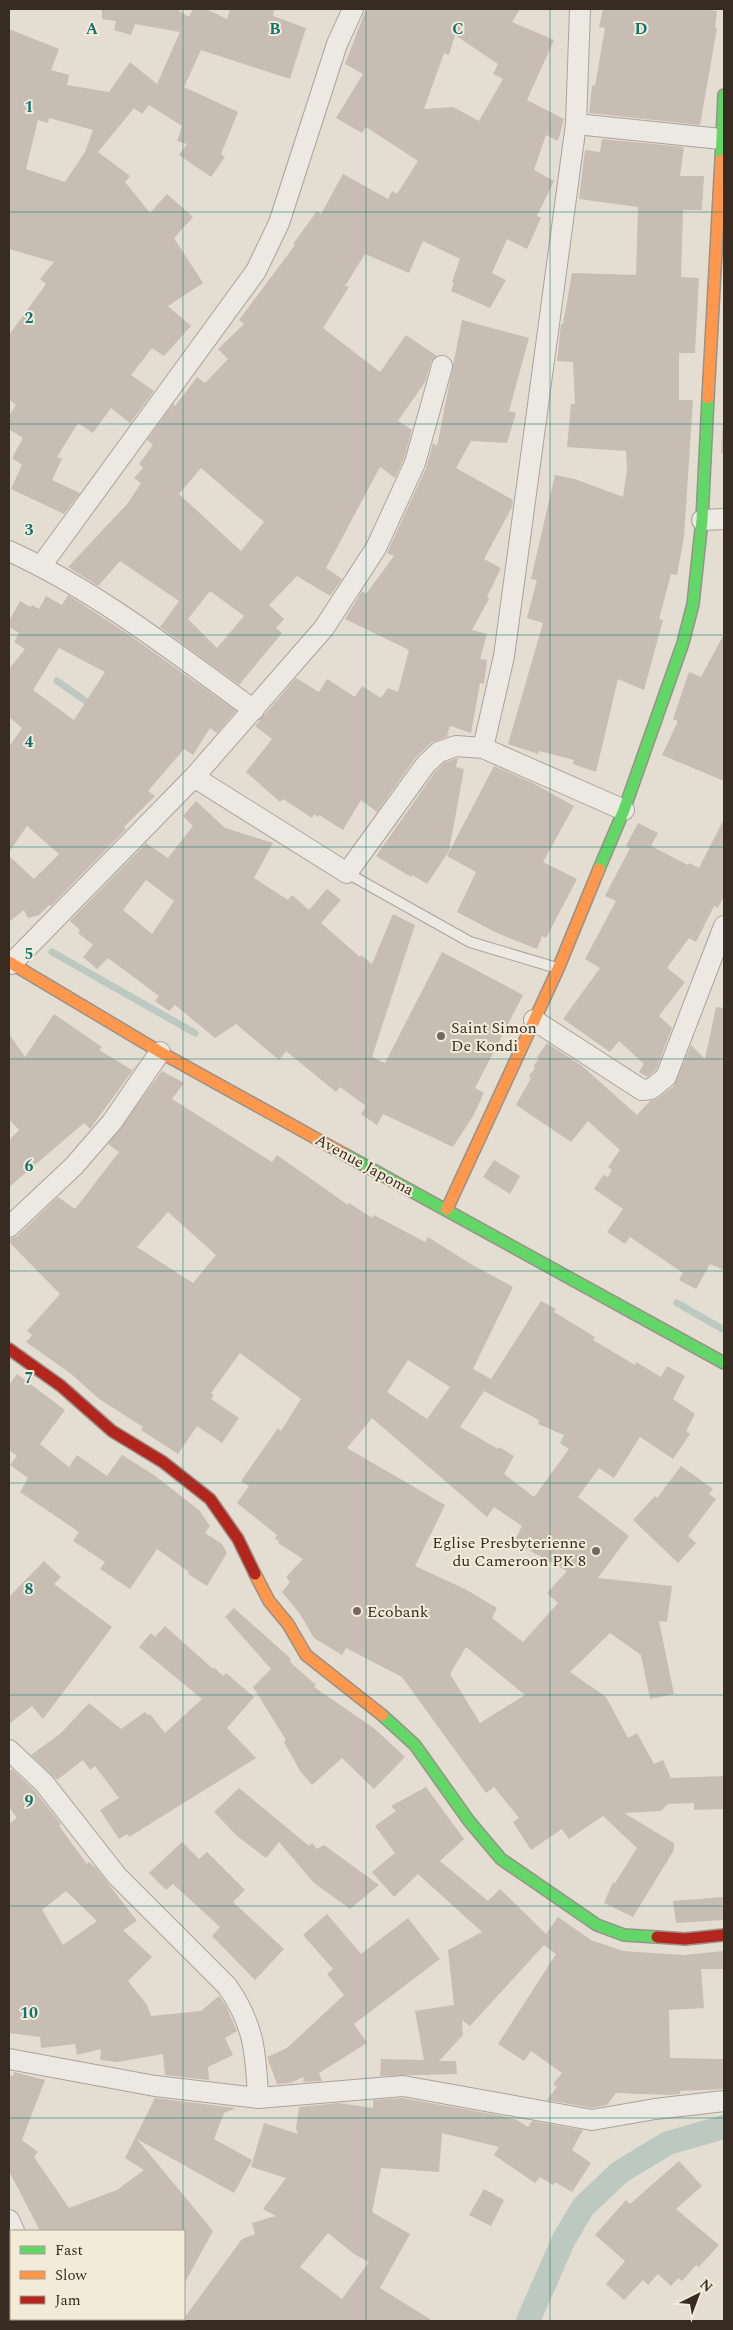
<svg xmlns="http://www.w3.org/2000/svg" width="733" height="2330" viewBox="0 0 733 2330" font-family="Spectral,serif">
<rect width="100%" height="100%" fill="#e4ddd2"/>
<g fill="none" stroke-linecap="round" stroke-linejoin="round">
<path stroke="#bcc9c0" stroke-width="7" d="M57,681L93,706
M52,952L195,1033
M677,1303L724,1330"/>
<path stroke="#bcc9c0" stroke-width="24" d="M528,2321L564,2239L583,2207L620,2172L668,2143L724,2127"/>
</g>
<path fill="#c7bdb3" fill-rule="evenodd" d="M102,9H176L189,17L193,9H206L227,19L230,9H274L273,16L306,28L290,79L201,50L184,87L238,112L221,154L225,157L211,177L179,155L187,144L177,141L182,126L149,105L142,114L134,108L98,152L130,176L125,182L150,213L167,194L193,217L174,238L203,283L168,306L191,326L164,356L152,348L131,375L154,391L130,423L111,408L93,433L78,423L57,457L62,459L52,480L80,493L64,514L11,489L22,465L12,458L23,438L9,429V416L16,405L9,399V335L46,284L40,279L54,262L9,249V29L59,49L51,70L69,75L67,85L109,92L130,62L157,84L180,32L135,24L131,35L114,30L116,21L102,19ZM49,118L93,130L85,152L65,182L26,169L38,120L48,123Z
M366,9H520L512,22L554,40L527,100L564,119L558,141L546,135L534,170L554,181L537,216L541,218L527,249L507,239L492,273L506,280L490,308L451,291L454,283L452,282L460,259L423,241L409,273L365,254L345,286L349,287L323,328L380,372L406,335L437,356L431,362L425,382L398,421L412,430L404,459L395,478L380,467L326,568L342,579L330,596L297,576L269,605L284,619L276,628L282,633L239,685L160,627L179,601L120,561L98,586L68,567L128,503L141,483L134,478L143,468L139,464L153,445L147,440L173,404L175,406L197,377L205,383L228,359L218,349L244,324L239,320L295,245L293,244L317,211L321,214L343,174L388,199L392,191L397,194L418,161L366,127L362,133L336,118L363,74L345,64ZM455,35L498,64L493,74L503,79L479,121L453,107L424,109L444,53L449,55ZM201,468L264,522L241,551L179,494ZM210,591L244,616L217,648L188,619Z
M603,9H702L717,11L715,27L717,28L700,125L589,113L592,85L595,86L605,28L599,27Z
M602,139L684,147L680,176H704L702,210H683L681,277L699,278L695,353H679V400H693L684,537L677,575L671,574L659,619L663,620L644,690L618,679L596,772L573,764L574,760L539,751L538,754L508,744L543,623L527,618L537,580L531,579L555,475L575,479L623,497L627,471L626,451L567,447L571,404H575L573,362L557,361L561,324H563L572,273L636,275L638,207L579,199L585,150L600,152Z
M462,320L529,338L509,411L516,413L507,443L471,441L456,468L513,500L512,507L484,559L501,568L487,597L489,599L472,630L487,634L480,659L487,660L484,684L480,683L471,733L450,726L447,735L449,736L431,743L416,757L377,812L361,800L343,830L319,815L318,817L314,814L312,818L283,799L280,802L246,772L272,739L255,726L296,678L319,692L327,679L355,697L362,686L381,698L388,688L398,692L409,650L345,619L362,591L366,594L394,556L387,553L426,468L433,443L437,446Z
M724,403V453H721Z
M68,595L128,634L236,711L217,733L210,728L193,755L184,749L148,791L155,796L124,827L126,829L51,906L49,905L39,915L28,918L24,910L9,922V856L34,879L59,854L27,826L9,852V747L22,728L9,717V669L25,649L14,642L19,633L9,627V621L20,601L30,607L32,605L39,609L46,596L62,605ZM59,648L105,672L74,720L33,690Z
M724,634V781L662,755L678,721L673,719L689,672L701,677Z
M458,758L456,767L464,769L449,851L427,884L412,875L411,877L376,856L435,772L445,762Z
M494,766L533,783L574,806L543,862L577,879L546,938L542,936L537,949L497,933L457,912L476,872L447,856Z
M196,801L225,828L273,843L254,878L288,900L292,895L309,910L327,889L341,900L321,923L360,957L361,955L372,964L393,914L415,925L372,1057L385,1063L442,952L523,995L475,1088L484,1093L473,1116L453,1147L383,1114L377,1125L361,1114L366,1106L340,1087L336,1092L286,1051L279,1060L236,1024L215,1038L175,1005L169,1011L155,1001L159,996L108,958L97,969L83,957L93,945L78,933L80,930L70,921L146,843L168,858L193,826L183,816ZM146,880L174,901L152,934L123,910Z
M724,819V896L718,908L714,906L696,942L689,938L667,968L685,982L659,1016L672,1028L656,1070L647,1077L639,1072L644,1064L619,1041L610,1052L563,1019L600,968L585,959L616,901L605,896L630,848L626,846L638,823L658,833L651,846L688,865L689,863L699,868Z
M716,1007L724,1008V1270L710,1264L696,1289L679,1280L683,1273L630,1237L625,1244L607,1232L623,1209L594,1189L603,1175L608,1177L612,1170L608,1167L620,1150L588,1121L571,1142L516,1105L531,1078L529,1076L535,1068L533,1066L539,1059L537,1057L547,1043L581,1065L637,1115L650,1101L658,1098L674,1086L691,1045L705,1059Z
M54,1014L102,1047L99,1050L132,1070L139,1062L90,1129L84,1123L9,1187V1140L19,1130L9,1119V1034L25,1057Z
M162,1071L184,1083L172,1099L272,1162L277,1155L348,1205L349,1203L372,1218L374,1215L425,1242L428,1237L469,1263L513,1287L473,1369L491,1379L541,1301L556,1309L554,1312L595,1337L593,1340L635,1365L636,1362L661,1377L667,1366L685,1376L673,1399L695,1414L686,1431L690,1434L673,1459L640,1437L614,1478L599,1468L578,1497L629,1536L598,1578L672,1586L667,1622L659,1621L674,1694L650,1699L641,1655L610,1633L570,1672L606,1697L628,1738L637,1733L654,1764L663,1760L671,1778L724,1776V1809L694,1810V1803L668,1804L661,1811L624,1813L674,1843V1850L633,1917L604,1903L613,1882L615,1883L637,1848L603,1816L569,1839L562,1829L531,1850L513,1822L519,1818L494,1787L486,1793L402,1677L346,1648L342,1655L314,1638L300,1614L282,1592L290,1582L286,1577L303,1559L278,1543L279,1541L275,1539L277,1535L237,1503L249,1486L241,1481L278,1428L281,1431L301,1399L240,1353L211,1393L214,1395L211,1399L239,1418L222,1443L197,1426L178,1454L141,1430L143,1427L99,1399L70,1373L26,1342L32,1335L27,1331L60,1294L9,1242V1239L17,1236L58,1197L75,1209L119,1152L108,1144ZM168,1212L216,1255L193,1283L137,1247ZM408,1360L450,1387L427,1419L387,1392ZM484,1391L539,1420L538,1424L564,1435L560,1443L569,1449L534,1497L504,1474L514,1456L499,1447L498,1449L460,1427ZM372,1418L487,1517L494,1507L522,1526L514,1542L567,1571L547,1593L558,1603L523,1642L492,1618L497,1608L465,1589L415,1566L445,1505L347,1448ZM466,1647L525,1695L480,1723L450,1674Z
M494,1160L520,1176L510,1194L483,1177Z
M17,1374L65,1410L40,1444L69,1467L77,1455L107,1476L122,1455L154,1475L199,1510L210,1526L205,1533L222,1544L227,1553L207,1586L188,1574L189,1572L157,1549L130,1589L100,1569L105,1562L73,1541L79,1532L20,1492L28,1478L10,1465L17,1456L9,1450V1385Z
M681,1466L713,1489L709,1494L716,1499L688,1536L696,1543L678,1563L633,1520L655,1496L657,1498Z
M44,1561L61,1577L54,1584L112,1627L43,1719L32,1706L9,1724V1597Z
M234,1608L290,1658L291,1663L316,1685L314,1687L375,1729L403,1755L405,1757L374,1789L342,1758L312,1785L300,1771L284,1742L286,1740L253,1687L271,1669L225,1617Z
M165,1626L213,1669L214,1667L223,1676L226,1673L254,1697L227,1728L256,1758L129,1837L127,1834L119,1839L100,1810L119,1798L95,1766L90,1770L83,1760L57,1780L31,1755L61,1733L89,1703L121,1729L145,1712L148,1715L150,1714L165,1733L202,1699L139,1647L151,1633L155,1637Z
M12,1769L35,1791L61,1824L59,1826L87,1864L89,1862L97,1869L137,1921L123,1930L152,1957L128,1981L147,2005L151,2016L201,2011L219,1996L226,2006L237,2031L225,2038L233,2055L208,2067L209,2080L165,2075L163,2054L118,2062L100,2060L101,2049L77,2055L75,2044L41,2048L40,2037L9,2033V1824L17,1818L9,1807V1772ZM66,1891L97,1921L63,1945L42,1910Z
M426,1787L464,1839L440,1861L488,1901L500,1889L546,1934L558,1917L591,1940L623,1951L684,1955L724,1951V1969H701L704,2008L669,2010L670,2058L724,2059V2089L680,2091V2094L669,2095L616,2093L607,2105L592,2108L547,2100L557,2087L553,2084L562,2073L531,2051L524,2061L498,2044L556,1954L544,1945L470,2026L462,2020L463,2035L439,2061H456L457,2074L380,2076L381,2059L424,2060L415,2011L454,2005L448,1950L482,1932L418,1874L394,1897L372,1872L395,1853L375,1826L396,1811L391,1806Z
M239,1788L309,1846L312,1843L317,1849L324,1845L379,1885L350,1909L314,1883L279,1842L266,1858L237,1836L214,1812Z
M182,1842L199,1859L207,1852L245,1890L233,1902L284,1949L255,1980L212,1936L220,1927L173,1884L166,1890L149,1873Z
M724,1897V1920L676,1923L673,1901Z
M327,1914L361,1954L408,1918L440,1959L354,2024L367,2043L319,2073L322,2081L303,2082L304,2077L290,2083L277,2084L267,2057L287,2048L344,1995L327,1974L333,1969L303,1935Z
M14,2072L45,2080L22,2140L38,2152L34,2157L69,2208L117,2190L144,2170L125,2158L155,2098L236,2108L224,2113L214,2139L252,2160L234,2193L137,2139L213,2231L184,2284V2231H40L9,2171V2075L13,2076Z
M402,2098L503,2116L517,2120L528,2127L532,2121L583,2130L572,2150L591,2163L572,2192L555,2182L553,2185L540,2177L535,2183L494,2155L499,2147L442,2133L439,2172L381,2168L372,2212L410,2234L380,2288L433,2321H182L242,2239L255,2234L252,2223L276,2216L263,2209L286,2178L251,2167L264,2123L298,2134L296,2128L299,2107L339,2103L373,2108V2100ZM328,2233L354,2254L369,2262L342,2299L300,2267Z
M679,2161L702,2186L676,2209L719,2245L699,2267L696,2265L682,2281L678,2278L671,2286L658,2274L648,2285L643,2280L624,2300L606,2284L625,2261L595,2235L626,2200L630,2204Z
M484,2189L504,2200L491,2226L469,2215Z"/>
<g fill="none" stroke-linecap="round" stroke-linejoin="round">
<g stroke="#aaa39a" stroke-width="12">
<path id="lane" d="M347,873L470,942L557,968"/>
</g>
<g stroke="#aaa39a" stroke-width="22">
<path id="street" d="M576,124L721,139
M702,520L724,519
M9,551C97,591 175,653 254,710
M41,566L256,271L279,223L337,44L353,9
M483,748L504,656L576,124L580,9
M194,777L347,873L426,764L439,752L456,746L483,748L624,810
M11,964L194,777L324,628L376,548L415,463L442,366
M534,1020L642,1090L651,1089L666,1077L724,926
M9,1227L74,1166L112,1122L160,1052
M9,1750L44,1783L117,1876L227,1986C254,2024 256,2053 258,2098
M9,2059L155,2086L258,2098L403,2086L592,2120L655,2109L724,2101
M9,2220L14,2231
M53,2319L54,2321"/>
</g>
<g stroke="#99928a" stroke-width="14">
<path id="fast" d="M721,160L724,95
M599,869L624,810L683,643L693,604L702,520L708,398
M344,1154L724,1363
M382,1715L415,1745L469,1821L501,1859L597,1925L624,1935L657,1937"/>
</g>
<g stroke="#99928a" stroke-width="14">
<path id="slow" d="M708,398L721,160
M9,962L160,1052L344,1154
M447,1209L558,969L599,869
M255,1574L269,1601L288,1624L306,1655L382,1715"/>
</g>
<g stroke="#99928a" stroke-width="14">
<path id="jam" d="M9,1349L61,1386L112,1431L163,1462L210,1499L238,1539L255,1574
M657,1937L685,1939L724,1935"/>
</g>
<use href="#lane" stroke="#ece9e3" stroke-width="10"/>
<use href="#street" stroke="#ece9e3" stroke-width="20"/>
<use href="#fast" stroke="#63d668" stroke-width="11"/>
<use href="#slow" stroke="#ff974d" stroke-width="11"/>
<use href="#jam" stroke="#b3261e" stroke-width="11"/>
</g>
<path fill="none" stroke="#0f766e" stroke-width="1" stroke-opacity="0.55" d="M183,9V2231M366,9V2321M550,9V2321M9,212H724M9,424H724M9,635H724M9,847H724M9,1059H724M9,1271H724M9,1483H724M9,1695H724M9,1906H724M9,2118H724M183,2319V2321"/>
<g fill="#746960" stroke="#f3eada" stroke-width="2">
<circle cx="441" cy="1036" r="5"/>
<circle cx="596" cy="1551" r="5"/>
<circle cx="357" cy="1611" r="5"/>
</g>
<g text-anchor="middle" stroke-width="4" stroke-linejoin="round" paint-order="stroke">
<g font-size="16" fill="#382b22" stroke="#f3eada" text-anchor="start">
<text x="451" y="1033">Saint Simon<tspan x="451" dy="18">De Kondi</tspan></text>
<text x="586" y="1548" text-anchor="end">Eglise Presbyterienne<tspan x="586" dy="18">du Cameroon PK 8</tspan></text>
<text x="367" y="1617">Ecobank</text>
</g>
<g font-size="16" fill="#382b22" stroke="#f3eada">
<text transform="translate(365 1164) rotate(29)" y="6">Avenue Japoma</text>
</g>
</g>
<g font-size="16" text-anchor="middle" font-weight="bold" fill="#0f766e" stroke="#f3eada" stroke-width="4" stroke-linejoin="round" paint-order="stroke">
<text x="92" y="34">A</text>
<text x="275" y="34">B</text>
<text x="458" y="34">C</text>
<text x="641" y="34">D</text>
<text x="29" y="112">1</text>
<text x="29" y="323">2</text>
<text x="29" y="535">3</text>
<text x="29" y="747">4</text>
<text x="29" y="959">5</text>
<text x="29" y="1171">6</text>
<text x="29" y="1383">7</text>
<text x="29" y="1594">8</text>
<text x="29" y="1806">9</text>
<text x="29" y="2018">10</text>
</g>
<rect width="733" height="2330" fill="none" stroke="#382b22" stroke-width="20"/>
<rect x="10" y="2230" width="175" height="90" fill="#f3eada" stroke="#a89e90"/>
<rect x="20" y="2246" width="25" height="8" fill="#63d668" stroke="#a89e90"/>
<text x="55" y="2255" font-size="15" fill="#382b22">Fast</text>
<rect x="20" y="2271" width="25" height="8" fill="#ff974d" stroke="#a89e90"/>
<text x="55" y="2280" font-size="15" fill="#382b22">Slow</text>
<rect x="20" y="2296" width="25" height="8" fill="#b3261e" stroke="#a89e90"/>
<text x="55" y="2305" font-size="15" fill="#382b22">Jam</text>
<g transform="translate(698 2295) rotate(42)" stroke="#f3eada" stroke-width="4" paint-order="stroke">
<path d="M0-4L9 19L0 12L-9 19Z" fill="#382b22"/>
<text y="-8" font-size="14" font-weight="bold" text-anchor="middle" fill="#382b22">N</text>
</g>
</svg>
